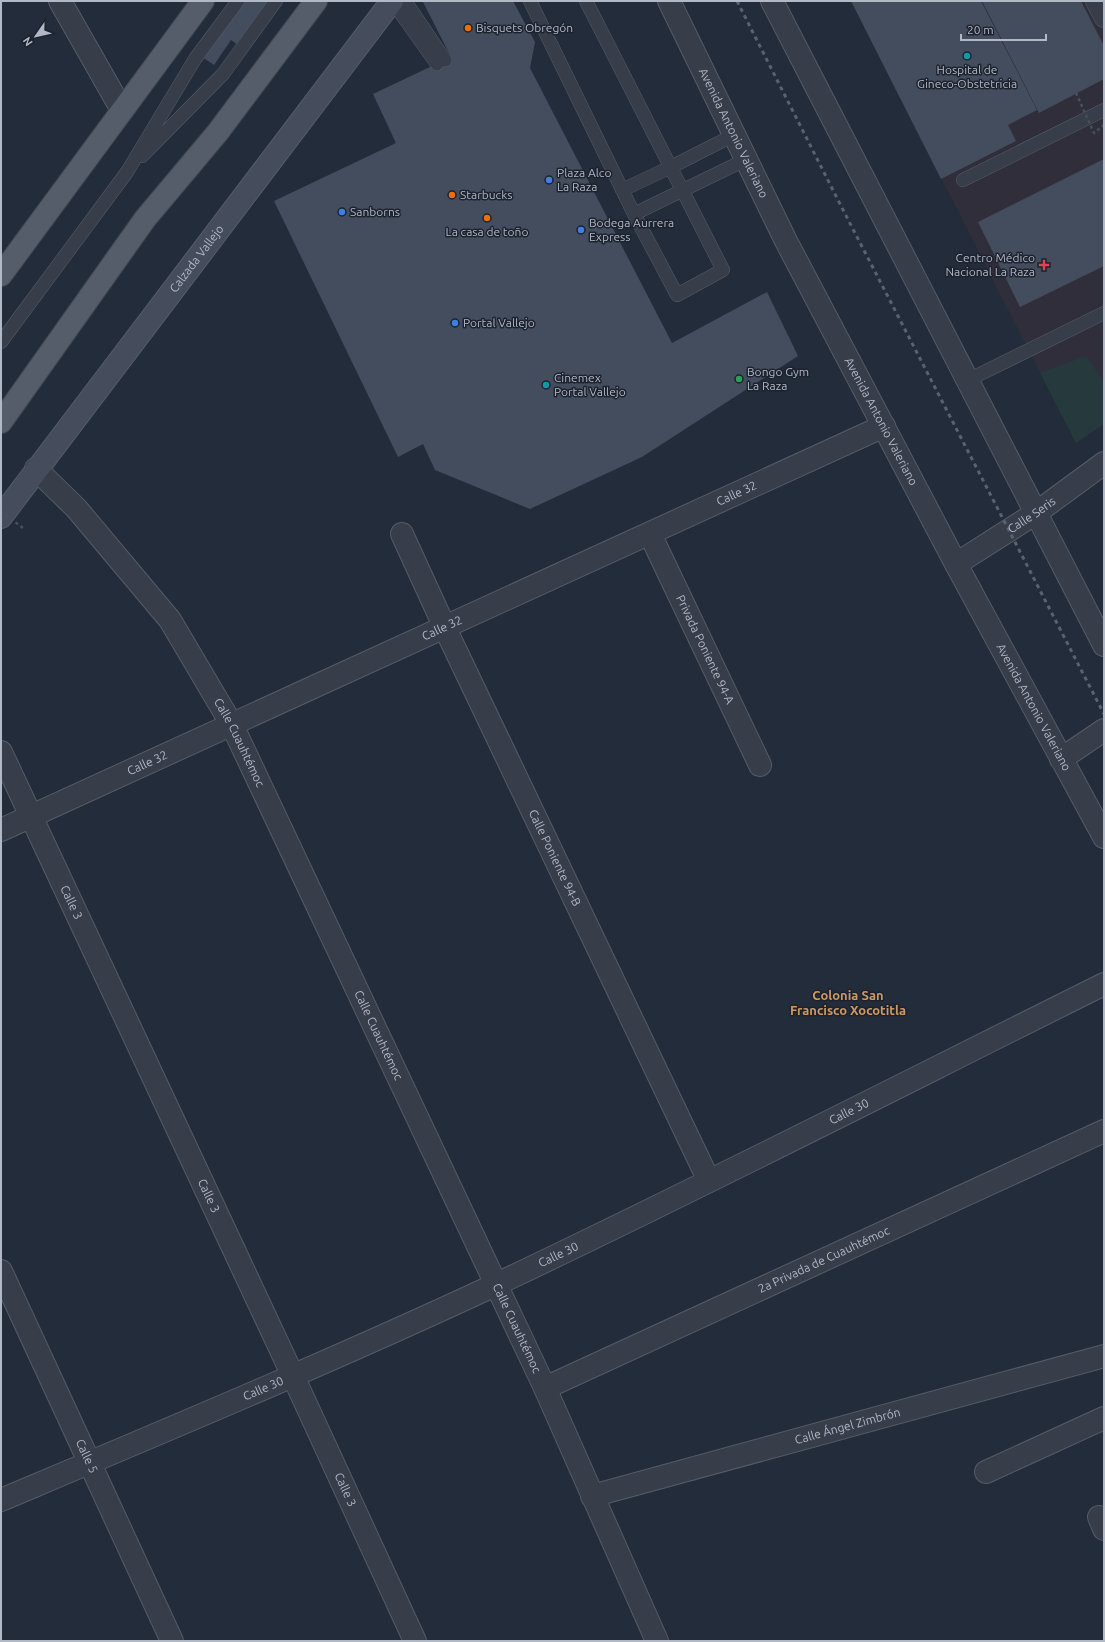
<svg xmlns="http://www.w3.org/2000/svg" width="1105" height="1642" viewBox="0 0 1105 1642" font-family="Ubuntu,sans-serif">
<rect width="100%" height="100%" fill="#232c3a"/>
<path fill="#312e3c" d="M851,1H1104V424L1076,443Z"/>
<path fill="#26393c" d="M1086,356L1104,382V424L1076,443L1040,373Z"/>
<path fill="#444d5e" d="M234,1H270L238,45L231,40L214,65L202,57Z
M425,1H513L535,42L530,68L672,343L767,292L798,356L642,457L530,509L435,470L423,444L398,457L274,201L396,143L373,94L451,57L423,2Z
M851,1H981L1037,110L1008,125L1016,141L941,179Z
M982,1H1081L1104,46V79L1039,113Z
M1104,159V266L1020,307L978,222Z"/>
<g fill="none" stroke-linecap="round" stroke-linejoin="round">
<g stroke="#555c68" stroke-width="14">
<path id="service" d="M392,1L437,64
M405,1L445,60
M530,1L634,214L677,295L723,270L586,1
M142,156L223,74L276,1
M963,180L1104,110
M622,190L671,167L734,135
M634,214L747,159
M1,342L127,172L195,59L238,1
M968,380L1104,313"/>
</g>
<g stroke="#555c68" stroke-width="20">
<path id="pedestrian" d="M1095,1L1104,18"/>
</g>
<g stroke="#555c68" stroke-width="24">
<g id="minor">
<path d="M60,1L122,110"/>
<path id="s1" d="M36,469L76,508L170,620L232,725L545,1388L657,1641"/>
<path id="s2" d="M402,534L445,628L709,1181"/>
<path id="s3" d="M650,534L760,765"/>
<path id="s4" d="M956,564L1036,513L1104,463"/>
<path id="s5" d="M1,752L293,1376L415,1641"/>
<path d="M1061,759L1104,730"/>
<path id="s6" d="M1,830L884,426"/>
<path id="s7" d="M1,1271L172,1641"/>
<path id="s8" d="M545,1388L1104,1131"/>
<path d="M986,1472L1104,1418"/>
<path id="s9" d="M592,1496L1104,1356"/>
<path id="s10" d="M1,1500C167,1430 332,1361 495,1285C700,1188 901,1085 1104,984"/>
<path d="M1099,1517L1104,1529"/>
</g>
</g>
<g stroke="#555c68" stroke-width="24">
<g id="tertiary">
<path id="s11" d="M669,1L786,241L956,564L1104,837"/>
<path d="M772,1L1104,645"/>
</g>
</g>
<g stroke="#555c68" stroke-width="24">
<g id="secondary">
<path id="s12" d="M1,517L392,1"/>
</g>
</g>
<g stroke="#404753" stroke-width="24">
<path id="primary" d="M1,275L203,1
M1,422L145,219L218,132L316,1"/>
</g>
<use href="#service" stroke="#373e4a" stroke-width="13"/>
<use href="#pedestrian" stroke="#373e4a" stroke-width="19"/>
<use href="#minor" stroke="#373e4a" stroke-width="22"/>
<use href="#tertiary" stroke="#373e4a" stroke-width="22"/>
<use href="#secondary" stroke="#454d5d" stroke-width="22"/>
<use href="#primary" stroke="#555d6a" stroke-width="22"/>
<path stroke="#596271" stroke-width="3" stroke-dasharray="4 4" stroke-linecap="butt" d="M737,1L840,204L1104,714"/>
<path stroke="#435458" stroke-width="2.5" stroke-dasharray="3 3" stroke-linecap="butt" d="M1076,93L1094,133L1104,125
M1,512L23,528"/>
</g>
<g fill="#e8710a" stroke="#1c232f" stroke-width="1.5">
<circle cx="468" cy="28" r="4"/>
<circle cx="452" cy="195" r="4"/>
<circle cx="487" cy="218" r="4"/>
</g>
<g fill="#0f9aa8" stroke="#1c232f" stroke-width="1.5">
<circle cx="967" cy="56" r="4"/>
<circle cx="546" cy="385" r="4"/>
</g>
<g fill="#3f7fe0" stroke="#1c232f" stroke-width="1.5">
<circle cx="549" cy="180" r="4"/>
<circle cx="342" cy="212" r="4"/>
<circle cx="581" cy="230" r="4"/>
<circle cx="455" cy="323" r="4"/>
</g>
<path fill="#e0444e" stroke="#1c232f" stroke-width="1.5" d="M1042 259h4v4h4v4h-4v4h-4v-4h-4v-4h4z"/>
<circle fill="#2e9e5b" stroke="#1c232f" stroke-width="1.5" cx="739" cy="379" r="4"/>
<g text-anchor="middle" stroke-width="3" stroke-linejoin="round" paint-order="stroke">
<g font-size="12" fill="#b2b9c6" stroke="#1c232f" text-anchor="start">
<text x="476" y="32">Bisquets Obregón</text>
<text x="967" y="74" text-anchor="middle">Hospital de<tspan x="967" dy="14">Gineco-Obstetricia</tspan></text>
<text x="557" y="177">Plaza Alco<tspan x="557" dy="14">La Raza</tspan></text>
<text x="460" y="199">Starbucks</text>
<text x="350" y="216">Sanborns</text>
<text x="589" y="227">Bodega Aurrera<tspan x="589" dy="14">Express</tspan></text>
<text x="487" y="236" text-anchor="middle">La casa de toño</text>
<text x="1035" y="262" text-anchor="end">Centro Médico<tspan x="1035" dy="14">Nacional La Raza</tspan></text>
<text x="463" y="327">Portal Vallejo</text>
<text x="747" y="376">Bongo Gym<tspan x="747" dy="14">La Raza</tspan></text>
<text x="554" y="382">Cinemex<tspan x="554" dy="14">Portal Vallejo</tspan></text>
</g>
<g font-size="12" fill="#b2b9c6" stroke="#1c232f">
<text dy="4" stroke="none"><textPath href="#s11" startOffset="147">Avenida Antonio Valeriano</textPath></text>
<text dy="4" stroke="none"><textPath href="#s12" startOffset="324">Calzada Vallejo</textPath></text>
<text dy="4" stroke="none"><textPath href="#s11" startOffset="471">Avenida Antonio Valeriano</textPath></text>
<text dy="4" stroke="none"><textPath href="#s6" startOffset="809">Calle 32</textPath></text>
<text dy="4" stroke="none"><textPath href="#s4" startOffset="90">Calle Seris</textPath></text>
<text dy="4" stroke="none"><textPath href="#s6" startOffset="485">Calle 32</textPath></text>
<text dy="4" stroke="none"><textPath href="#s3" startOffset="128">Privada Poniente 94-A</textPath></text>
<text dy="4" stroke="none"><textPath href="#s11" startOffset="795">Avenida Antonio Valeriano</textPath></text>
<text dy="4" stroke="none"><textPath href="#s1" startOffset="343">Calle Cuauhtémoc</textPath></text>
<text dy="4" stroke="none"><textPath href="#s6" startOffset="161">Calle 32</textPath></text>
<text dy="4" stroke="none"><textPath href="#s2" startOffset="358">Calle Poniente 94-B</textPath></text>
<text dy="4" stroke="none"><textPath href="#s5" startOffset="166">Calle 3</textPath></text>
<text dy="4" stroke="none"><textPath href="#s1" startOffset="667">Calle Cuauhtémoc</textPath></text>
<text dy="4" stroke="none"><textPath href="#s10" startOffset="933">Calle 30</textPath></text>
<text dy="4" stroke="none"><textPath href="#s5" startOffset="490">Calle 3</textPath></text>
<text dy="4" stroke="none"><textPath href="#s10" startOffset="609">Calle 30</textPath></text>
<text dy="4" stroke="none"><textPath href="#s8" startOffset="307">2a Privada de Cuauhtémoc</textPath></text>
<text dy="4" stroke="none"><textPath href="#s1" startOffset="991">Calle Cuauhtémoc</textPath></text>
<text dy="4" stroke="none"><textPath href="#s10" startOffset="285">Calle 30</textPath></text>
<text dy="4" stroke="none"><textPath href="#s9" startOffset="265">Calle Ángel Zimbrón</textPath></text>
<text dy="4" stroke="none"><textPath href="#s7" startOffset="204">Calle 5</textPath></text>
<text dy="4" stroke="none"><textPath href="#s5" startOffset="814">Calle 3</textPath></text>
</g>
<g font-size="13" font-weight="bold" fill="#cf9864" stroke="#1c232f">
<text x="848" y="1000">Colonia San<tspan x="848" dy="15">Francisco Xocotitla</tspan></text>
</g>
</g>
<rect width="1105" height="1642" fill="none" stroke="#b2b9c6" stroke-width="4"/>
<g transform="translate(36 36) rotate(236)" stroke="#1c232f" stroke-width="3" paint-order="stroke">
<path d="M0-3L7 15L0 10L-7 15Z" fill="#b2b9c6"/>
<text y="-6" font-size="11" font-weight="bold" text-anchor="middle" fill="#b2b9c6">N</text>
</g>
<path d="M961 34v6h85v-6" fill="none" stroke="#b2b9c6" stroke-width="2"/>
<text x="967" y="34" font-size="12" fill="#b2b9c6" stroke="#1c232f" stroke-width="3" paint-order="stroke">20 m</text>
</svg>
